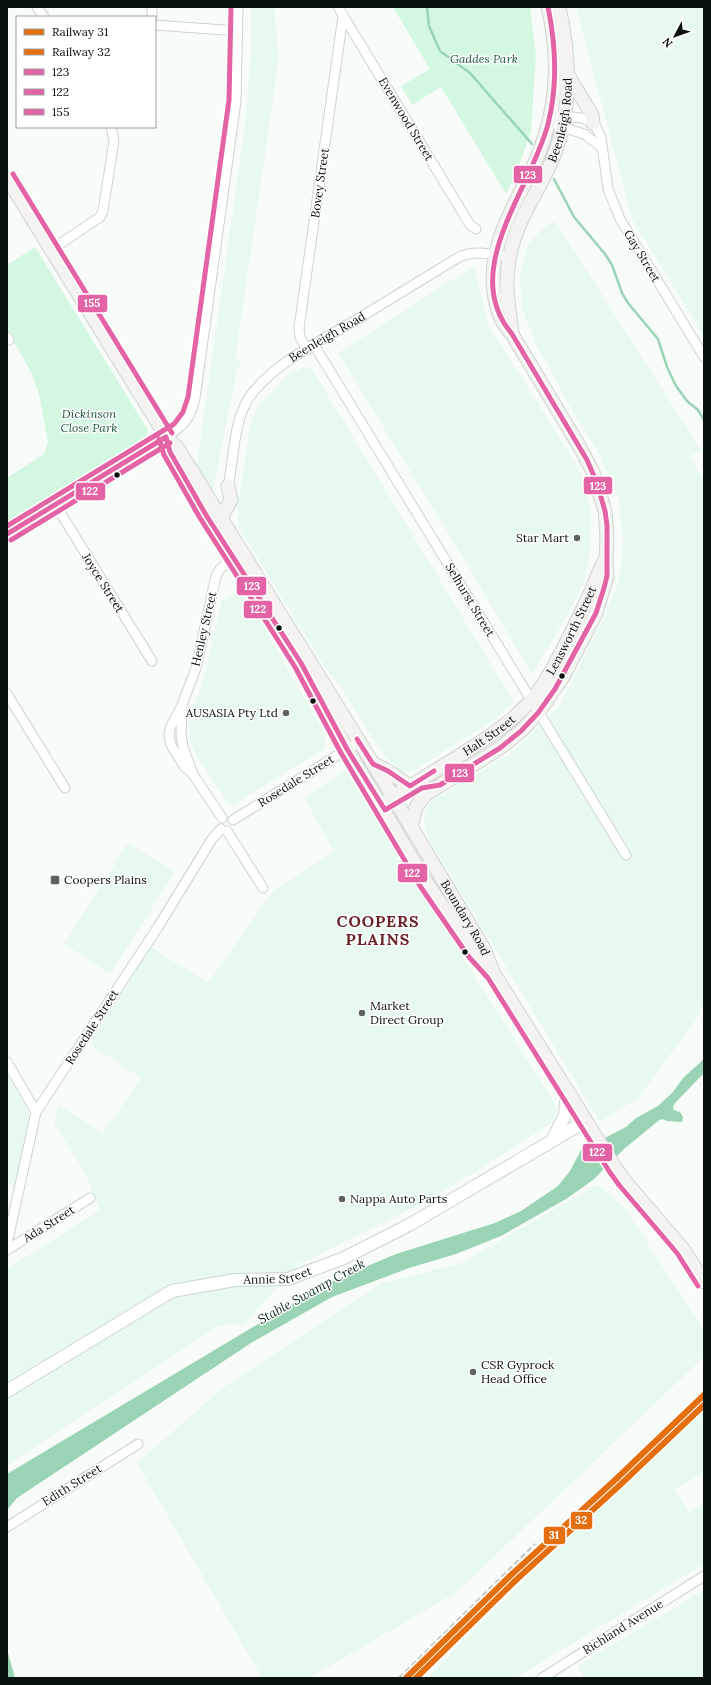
<svg xmlns="http://www.w3.org/2000/svg" width="711" height="1685" viewBox="0 0 711 1685" font-family="Lora,serif">
<rect width="100%" height="100%" fill="#f7fcf9"/>
<path fill="#e8faef" d="M251,7H274L279,58L235,360H239L241,363V367L237,370L212,495L196,471L245,125L251,52Z
M576,7H704V337L632,219Z
M555,221L701,450L656,478L690,458L704,480V1003L698,1017L638,1098L600,1122L429,840L424,825V815L431,802L506,756L519,746L559,707L604,617L617,586L622,563L623,539L619,500L600,455L570,407L536,344L522,308L520,277L527,246L543,228Z
M474,266L489,326L578,467L587,490L591,514L590,554L583,585L557,633L532,674L453,541L338,353Z
M303,367L311,368L313,371L514,702L491,722L411,772H402L383,755L341,687L324,666L238,526V503L251,421L255,412L264,400L285,377Z
M242,589L326,736L324,749L233,805L228,803L196,755L191,743L189,728L191,713L204,677L221,602Z
M345,770L555,1104L556,1113L552,1123L459,1182L391,1220L299,1264L244,1324L220,1325L7,1465V1269L100,1210L84,1171L54,1124L58,1104L103,1133L141,1078L90,1044L151,947L208,983L272,892L334,851L304,798Z
M128,843L175,872L110,974L64,944Z
M7,1074L27,1108L29,1115L15,1186L7,1183Z
M598,1184L626,1210L704,1330V1357L457,1592L309,1678H262L137,1463L225,1386L382,1283L461,1263Z
M704,1410V1472L675,1489L689,1512L704,1503V1564L515,1678H426L623,1482Z
M704,1590V1678H584L577,1666Z"/>
<path fill="#d4f7e2" d="M393,7H530L536,55L531,131L519,166L506,194L441,87L412,105L401,86L430,69Z
M35,247L148,430L144,440L7,523V478L44,454L48,442L39,394L31,372L7,330V265Z"/>
<path fill="#9ad4b4" d="M704,1059V1073L675,1103L673,1107L674,1110L680,1112L683,1117L682,1122L667,1121L662,1119L658,1121L624,1149L593,1180L566,1199L501,1236L456,1254L409,1268L332,1297L251,1343L17,1498L7,1510V1474L325,1284L396,1254L495,1223L521,1211L558,1186L570,1171L581,1150L626,1127L636,1118L658,1106L673,1092L683,1078Z
M7,1649L15,1678H7Z"/>
<g fill="none" stroke-linecap="round" stroke-linejoin="round">
<path stroke="#9ad4b4" stroke-width="2.5" d="M427,7L429,26L440,51L470,73L532,144
M554,179L574,217L605,254L612,265L622,293L628,303L658,339L667,367L676,386L687,401L698,410L704,420"/>
<g stroke="#cdd4d0" stroke-width="11">
<g id="minor">
<path d="M37,7L44,17"/>
<path d="M338,7L470,225L476,229"/>
<path d="M152,17V7"/>
<path d="M155,25L238,31"/>
<path d="M550,115L582,118L593,123L596,127L601,137L608,189L620,219L704,357"/>
<path d="M549,123L584,134L601,147"/>
<path d="M51,250L100,217L103,211L114,141L111,127"/>
<path d="M7,337L9,340"/>
<path d="M314,345L626,855"/>
<path d="M307,350L300,337L299,328L343,16"/>
<path d="M166,437C184,425 190,420 195,398L236,101L238,7"/>
<path id="s1" d="M228,486C234,459 233,428 246,403C265,367 326,338 361,317C394,297 426,277 459,257C476,250 493,254 510,257"/>
<path d="M55,504L152,661"/>
<path d="M7,694L65,788"/>
<path d="M182,706L181,735L183,747L192,772"/>
<path d="M222,818L192,773L184,766L171,745L169,735L170,728L182,705L196,668L216,576L220,569L233,559"/>
<path d="M233,820L359,742"/>
<path d="M227,831L263,888"/>
<path d="M7,1062L36,1112"/>
<path d="M7,1244L36,1112L158,927L212,839L221,829"/>
<path d="M7,1250L90,1198"/>
<path d="M7,1527L138,1444"/>
<path d="M542,1678L704,1576"/>
</g>
</g>
<g stroke="#cdd4d0" stroke-width="14">
<g id="tertiary">
<path d="M552,1141L565,1115L567,1090"/>
<path id="s2" d="M7,1391L172,1291L235,1280L288,1279L344,1258L409,1225L586,1121"/>
</g>
</g>
<g stroke="#cdd4d0" stroke-width="15">
<g id="secondary">
<path d="M568,75L592,115L593,123"/>
<path d="M7,178L159,425L166,437L168,444"/>
<path id="s3" d="M512,334C511,323 509,312 508,301C506,284 507,266 511,250C518,220 536,194 549,167C573,116 571,61 559,7"/>
<path id="s4" d="M166,437L177,447L388,788L483,947L494,974L615,1167L624,1180L683,1249L704,1282"/>
<path d="M178,465L221,541L291,647"/>
<path d="M221,518L231,500L228,486"/>
<path d="M7,534L166,437"/>
<path d="M302,666L347,749L426,882L475,953L489,968"/>
<path d="M373,764C388,768 396,778 410,786"/>
<path id="s5" d="M386,801C408,788 429,774 451,761C484,740 517,721 540,689C557,664 574,628 587,600C594,586 598,572 606,558"/>
<path d="M411,827L416,807L425,795L500,748L521,731L538,713L563,677L596,613L607,576L606,558L607,536L605,511L593,472L578,444L512,334C500,321 497,311 494,293C488,246 513,208 533,167C539,154 544,139 548,125C558,87 557,45 548,7"/>
</g>
</g>
<use href="#minor" stroke="#fefffe" stroke-width="9"/>
<use href="#tertiary" stroke="#fefffe" stroke-width="12"/>
<use href="#secondary" stroke="#f5f3f2" stroke-width="13"/>
<path stroke="#c9cbc9" stroke-width="2.5" stroke-dasharray="6 3" stroke-linecap="butt" d="M399,1678L535,1544"/>
<g stroke="#fff" stroke-width="8">
<path id="bus-1" d="M166,437L170,452L206,515L301,663L347,749L385,810L422,788L440,785L500,748L521,731L538,713L555,689L596,613L604,588L607,576V525L605,511L597,483L587,460L512,334C458,271 532,188 548,124C558,85 556,46 548,7
M7,534L166,437
M357,739L373,764L388,771L410,786L434,771"/>
</g>
<g stroke="#fff" stroke-width="8">
<path id="bus-2" d="M159,439L164,455L200,518L295,667L341,753L420,886L469,957L488,978L609,1171L619,1185L677,1253L698,1286
M11,540L170,443"/>
</g>
<g stroke="#fff" stroke-width="8">
<path id="bus-3" d="M13,174L172,433
M7,526L174,424L183,412L188,397L229,100L231,7"/>
</g>
<use href="#bus-1" stroke="#e463a4" stroke-width="5"/>
<use href="#bus-2" stroke="#e463a4" stroke-width="5"/>
<use href="#bus-3" stroke="#e463a4" stroke-width="5"/>
<g stroke="#fff" stroke-width="9">
<path id="rail-1" d="M406,1678L511,1575L615,1480L704,1395"/>
</g>
<g stroke="#fff" stroke-width="9">
<path id="rail-2" d="M416,1678L516,1580L620,1485L704,1405"/>
</g>
<use href="#rail-1" stroke="#e56e0f" stroke-width="6"/>
<use href="#rail-2" stroke="#e56e0f" stroke-width="6"/>
</g>
<g fill="#0a120d" stroke="#fff" stroke-width="1.5">
<circle cx="117" cy="475" r="3.5"/>
<circle cx="279" cy="628" r="3.5"/>
<circle cx="562" cy="676" r="3.5"/>
<circle cx="313" cy="701" r="3.5"/>
<circle cx="465" cy="952" r="3.5"/>
</g>
<g fill="#5d6460" stroke="#fff" stroke-width="1.5">
<circle cx="577" cy="538" r="4"/>
<circle cx="286" cy="713" r="4"/>
<rect x="50" y="875" width="10" height="10" rx="2"/>
<circle cx="362" cy="1013" r="4"/>
<circle cx="342" cy="1199" r="4"/>
<circle cx="473" cy="1372" r="4"/>
</g>
<g text-anchor="middle" stroke-width="3" stroke-linejoin="round" paint-order="stroke">
<g font-size="12" font-style="italic" fill="#1f5b3e" stroke="#fff">
<text x="484" y="63">Gaddes Park</text>
<text x="89" y="418">Dickinson<tspan x="89" dy="14">Close Park</tspan></text>
</g>
<g font-size="12" fill="#0a120d" stroke="#fff">
<text transform="translate(406 119) rotate(59)" y="4">Evenwood Street</text>
<text dy="4" stroke="none"><textPath href="#s3" startOffset="225">Beenleigh Road</textPath></text>
<text transform="translate(320 183) rotate(-82)" y="4">Bovey Street</text>
<text transform="translate(642 256) rotate(59)" y="4">Gay Street</text>
<text dy="4" stroke="none"><textPath href="#s1" startOffset="191">Beenleigh Road</textPath></text>
<text transform="translate(103 583) rotate(58)" y="4">Joyce Street</text>
<text transform="translate(470 600) rotate(59)" y="4">Selhurst Street</text>
<text transform="translate(204 629) rotate(-77)" y="4">Henley Street</text>
<text dy="4" stroke="none"><textPath href="#s5" startOffset="258">Lensworth Street</textPath></text>
<text dy="4" stroke="none"><textPath href="#s5" startOffset="122">Halt Street</textPath></text>
<text transform="translate(296 781) rotate(-32)" y="4">Rosedale Street</text>
<text dy="4" stroke="none"><textPath href="#s4" startOffset="567">Boundary Road</textPath></text>
<text transform="translate(92 1027) rotate(-57)" y="4">Rosedale Street</text>
<text transform="translate(49 1224) rotate(-32)" y="4">Ada Street</text>
<text dy="4" stroke="none"><textPath href="#s2" startOffset="300">Annie Street</textPath></text>
<text transform="translate(72 1485) rotate(-32)" y="4">Edith Street</text>
<text transform="translate(623 1627) rotate(-32)" y="4">Richland Avenue</text>
</g>
<g font-size="12" fill="#0a120d" stroke="#fff" text-anchor="start">
<text x="569" y="542" text-anchor="end">Star Mart</text>
<text x="278" y="717" text-anchor="end">AUSASIA Pty Ltd</text>
<text x="64" y="884">Coopers Plains</text>
<text x="370" y="1010">Market<tspan x="370" dy="14">Direct Group</tspan></text>
<text x="350" y="1203">Nappa Auto Parts</text>
<text x="481" y="1369">CSR Gyprock<tspan x="481" dy="14">Head Office</tspan></text>
</g>
<g font-size="13" font-style="italic" fill="#0d3120" stroke="#fff">
<text transform="translate(311 1291) rotate(-29)" y="5">Stable Swamp Creek</text>
</g>
<g font-size="16" font-weight="bold" letter-spacing="1" fill="#6b2528" stroke="#fff">
<text x="378" y="927">COOPERS<tspan x="378" dy="18">PLAINS</tspan></text>
</g>
</g>
<g stroke="#fff" stroke-width="1.5">
<rect x="513" y="165" width="30" height="19" rx="4" fill="#e463a4"/>
<rect x="77" y="294" width="31" height="19" rx="4" fill="#e463a4"/>
<rect x="583" y="476" width="30" height="19" rx="4" fill="#e463a4"/>
<rect x="75" y="482" width="31" height="19" rx="4" fill="#e463a4"/>
<rect x="236" y="576" width="31" height="20" rx="4" fill="#e463a4"/>
<rect x="243" y="600" width="30" height="19" rx="4" fill="#e463a4"/>
<rect x="444" y="763" width="31" height="20" rx="4" fill="#e463a4"/>
<rect x="397" y="863" width="31" height="20" rx="4" fill="#e463a4"/>
<rect x="582" y="1143" width="31" height="19" rx="4" fill="#e463a4"/>
<rect x="570" y="1511" width="23" height="19" rx="4" fill="#e56e0f"/>
<rect x="543" y="1526" width="23" height="19" rx="4" fill="#e56e0f"/>
</g>
<g font-size="11" text-anchor="middle" font-weight="bold" fill="#fff">
<text x="528" y="179">123</text>
<text x="92" y="307">155</text>
<text x="598" y="490">123</text>
<text x="90" y="495">122</text>
<text x="252" y="590">123</text>
<text x="258" y="613">122</text>
<text x="460" y="777">123</text>
<text x="412" y="877">122</text>
<text x="597" y="1156">122</text>
<text x="581" y="1524">32</text>
<text x="554" y="1539">31</text>
</g>
<rect width="711" height="1685" fill="none" stroke="#0a120d" stroke-width="16"/>
<rect x="16" y="16" width="140" height="112" fill="#ffffff" stroke="#9da09e"/>
<rect x="24" y="29" width="20" height="6" fill="#e56e0f" stroke="#9da09e"/>
<text x="52" y="36" font-size="12" fill="#0a120d">Railway 31</text>
<rect x="24" y="49" width="20" height="6" fill="#e56e0f" stroke="#9da09e"/>
<text x="52" y="56" font-size="12" fill="#0a120d">Railway 32</text>
<rect x="24" y="69" width="20" height="6" fill="#e463a4" stroke="#9da09e"/>
<text x="52" y="76" font-size="12" fill="#0a120d">123</text>
<rect x="24" y="89" width="20" height="6" fill="#e463a4" stroke="#9da09e"/>
<text x="52" y="96" font-size="12" fill="#0a120d">122</text>
<rect x="24" y="109" width="20" height="6" fill="#e463a4" stroke="#9da09e"/>
<text x="52" y="116" font-size="12" fill="#0a120d">155</text>
<g transform="translate(675 36) rotate(229)" stroke="#ffffff" stroke-width="3" paint-order="stroke">
<path d="M0-3L7 15L0 10L-7 15Z" fill="#0a120d"/>
<text y="-6" font-size="11" font-weight="bold" text-anchor="middle" fill="#0a120d">N</text>
</g>
</svg>
